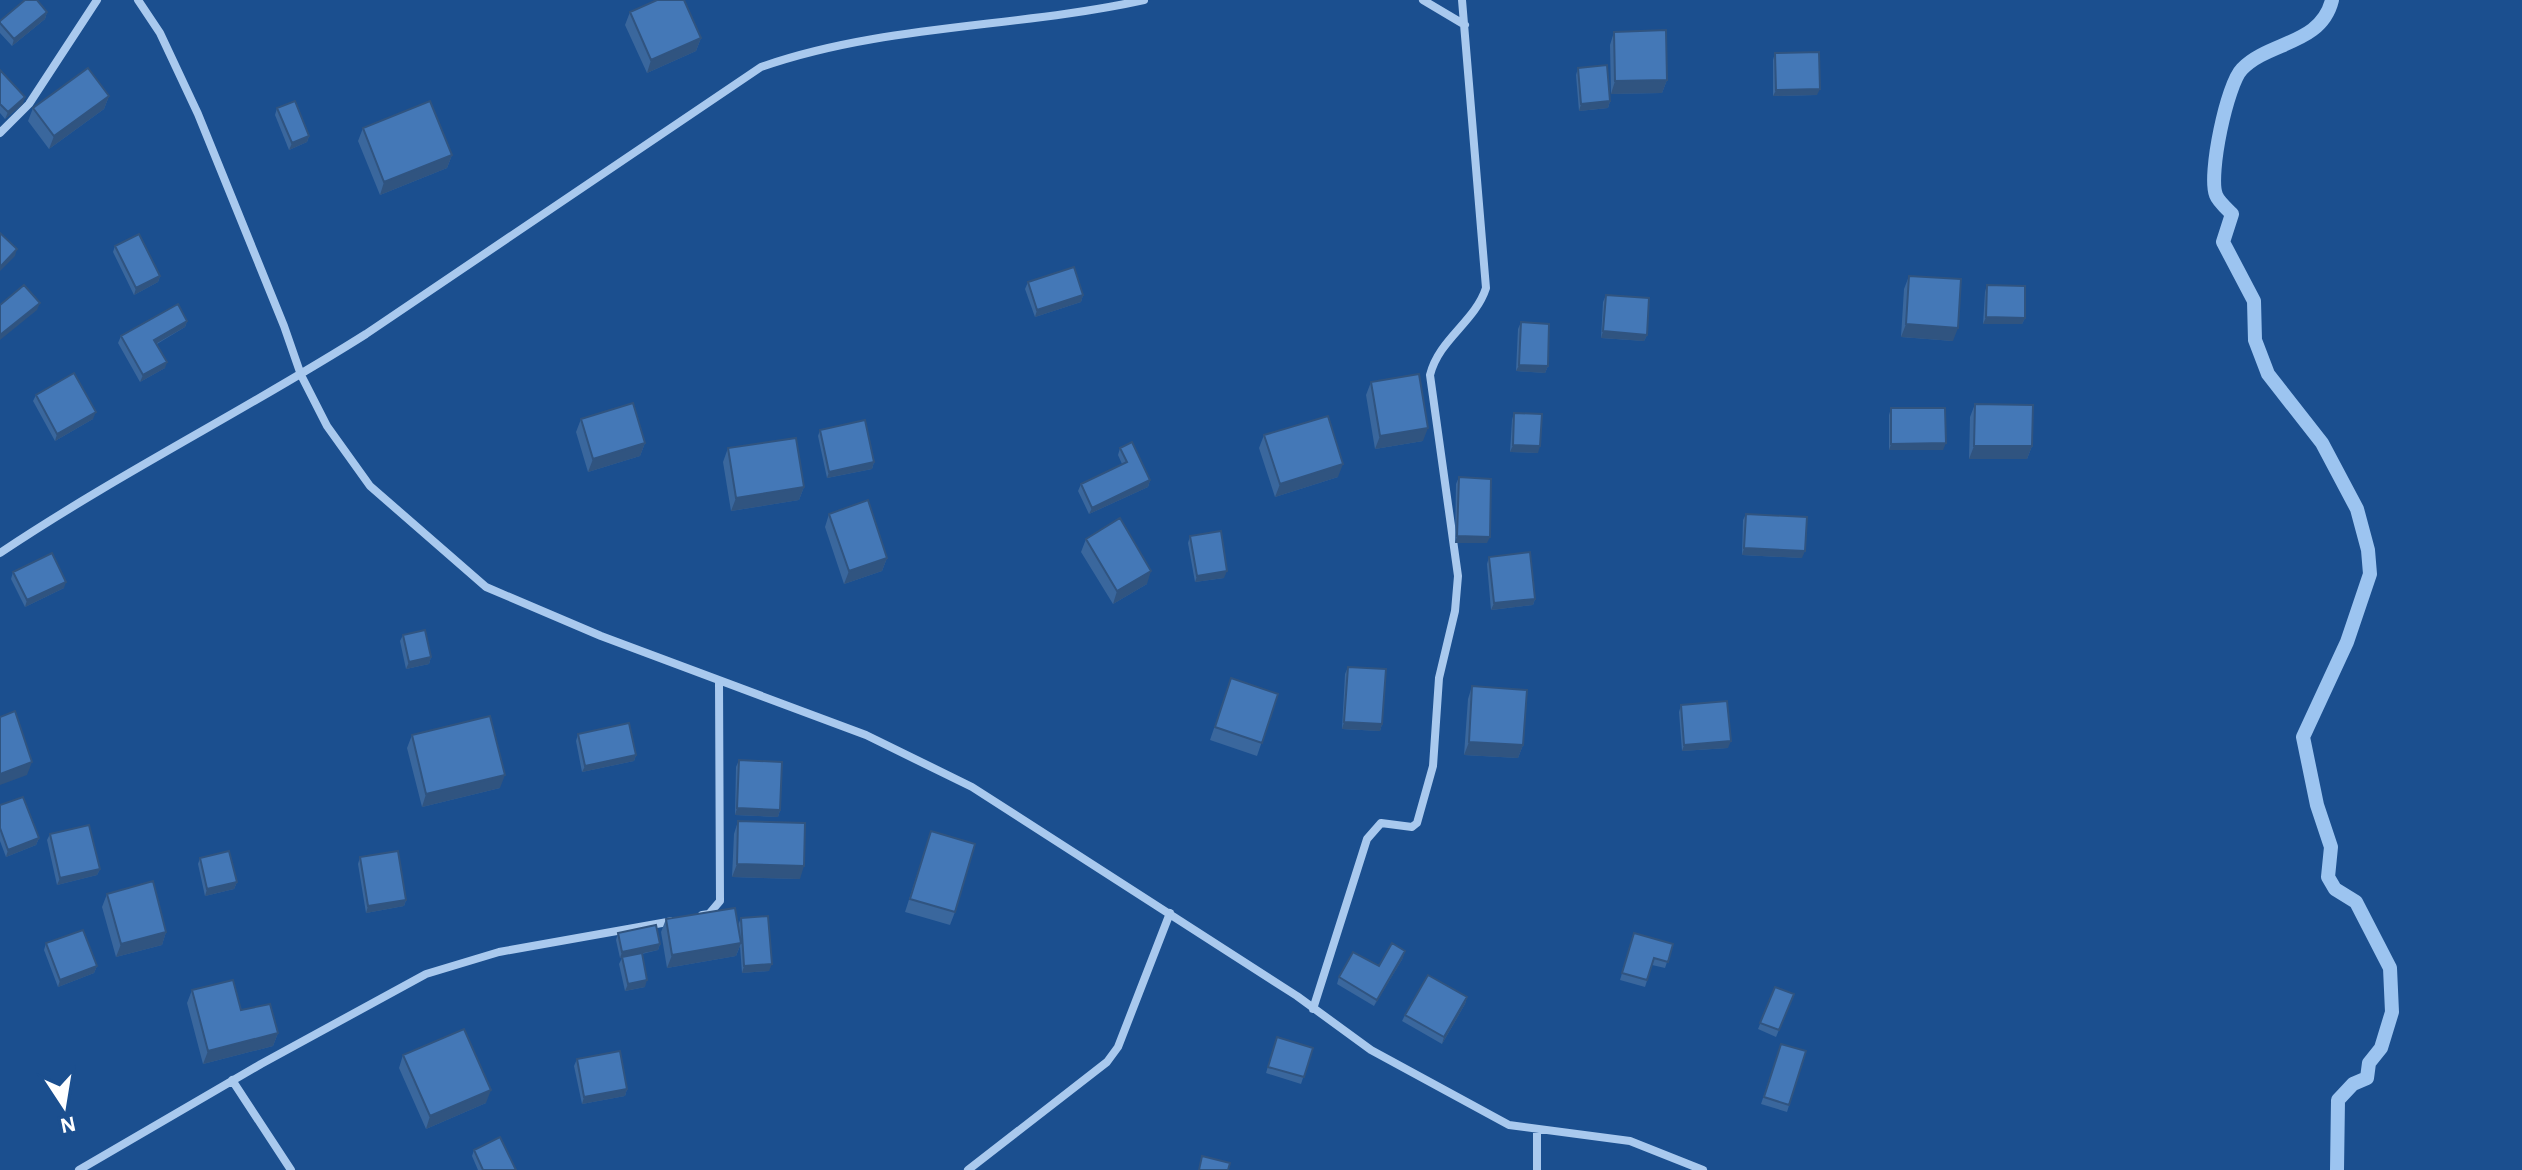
<svg xmlns="http://www.w3.org/2000/svg" width="2522" height="1170" viewBox="0 0 2522 1170" font-family="'Alegreya Sans',sans-serif">
<rect width="100%" height="100%" fill="#1b4f8f"/>
<g fill="none" stroke-linecap="round" stroke-linejoin="round">
<path stroke="#9cc4f0" stroke-width="14" d="M2332,0C2321,45 2269,41 2242,69C2227,84 2208,175 2216,195C2218,201 2227,209 2232,214L2223,242L2254,301L2255,340L2268,374L2322,443L2357,509L2368,550L2370,574L2347,642L2303,737L2317,805L2331,847L2328,877L2335,889L2356,902L2390,968L2392,1012L2381,1048L2369,1063L2367,1078L2353,1084L2338,1100L2337,1170"/>
<path stroke="#a9c9ee" stroke-width="8" d="M138,0L160,33L198,114L284,326L301,375L327,426L370,486L486,587L601,636L866,735L972,787L1297,996L1371,1050L1509,1125L1630,1141L1703,1170
M1423,0L1465,25
M0,133L29,104L97,0
M0,553C118,474 246,410 366,334L761,67C884,24 1017,28 1144,0
M702,915L709,914L720,901L719,681
M1313,1009L1367,839L1381,823L1412,827L1417,823L1433,766L1439,678L1455,611L1458,576L1430,375C1439,339 1475,322 1486,288L1462,0
M232,1080L291,1170
M1537,1130V1170
M79,1170L261,1064L426,974L499,952L673,921
M968,1170L1107,1062L1118,1047L1170,913"/>
</g>
<path fill="#3a679d" d="M47,12L45,19L12,46L0,33V21Z
M630,12L701,38L696,51L647,73L625,25Z
M1614,32L1667,80L1662,93L1611,94L1610,45Z
M1775,53L1817,95L1773,96V60Z
M1578,68L1610,101L1608,108L1579,111L1576,75Z
M0,70L23,104L5,119L0,113Z
M109,96L104,109L49,149L28,121L33,108Z
M277,108L309,136L307,142L289,150L275,115Z
M363,128L452,155L447,168L380,195L358,141Z
M115,246L160,276L158,282L134,295L113,252Z
M1909,276L1953,341L1901,337L1904,289Z
M1028,282L1083,295L1081,302L1035,317L1025,289Z
M1987,285L2025,318L2022,324H1983L1985,292Z
M1606,295L1647,335L1644,341L1601,338L1603,302Z
M187,321L185,327L157,344L165,368L140,382L118,343L121,336Z
M1521,322L1548,366L1545,373L1516,371L1518,329Z
M1371,382L1423,441L1375,449L1366,395Z
M36,395L93,419L55,441L33,401Z
M1975,404L2032,446L2027,459H1969L1970,417Z
M1891,408L1943,450H1889V415Z
M1514,413L1538,453L1510,452L1512,420Z
M581,419L645,443L640,456L588,472L576,432Z
M820,430L874,462L872,469L827,478L818,436Z
M1264,435L1338,477L1275,497L1259,448Z
M728,448L804,487L799,500L731,511L723,462Z
M1120,448L1150,480L1148,487L1089,514L1078,491L1081,484L1122,464L1118,455Z
M1459,477L1487,543H1455L1456,484Z
M829,514L887,558L882,571L844,584L825,527Z
M1746,514L1802,558L1742,555L1743,520Z
M1190,536L1224,578L1195,582L1188,543Z
M1086,539L1147,584L1113,604L1081,552Z
M1489,557L1535,599L1533,605L1491,610L1487,564Z
M13,572L64,588L25,607L11,579Z
M403,635L431,657L429,664L406,669L400,641Z
M1348,667L1382,724L1380,731L1342,729L1345,674Z
M1231,678L1278,694L1257,756L1210,740Z
M1472,686L1523,745L1518,758L1464,755L1468,699Z
M1681,705L1728,748L1682,751L1679,712Z
M578,734L636,755L634,761L582,772L576,741Z
M412,735L500,788L422,807L407,748Z
M739,760L780,810L778,817L735,815L736,767Z
M0,805L39,838L36,845L6,857L0,841Z
M738,821L800,879L732,877L734,834Z
M931,831L955,912L950,925L905,912Z
M50,834L100,869L97,875L57,885L47,840Z
M360,857L406,900L404,906L366,913L358,864Z
M200,858L237,882L234,889L205,896L198,864Z
M107,894L166,932L162,945L116,957L102,907Z
M741,918L769,971L742,973L740,946L736,956L667,968L661,932L666,919L738,925Z
M618,933L660,944L658,950L642,954L645,987L625,991L619,964L622,958H620L616,940Z
M1634,933L1673,944L1665,968L1652,965L1645,987L1620,980Z
M46,943L97,966L94,973L58,987L44,950Z
M1403,958L1374,1006L1337,984L1339,977L1379,966Z
M1775,987L1794,994L1776,1037L1758,1029Z
M192,990L241,1010L278,1033L273,1046L203,1064L187,1003Z
M1467,997L1465,1004L1442,1044L1402,1021L1405,1015Z
M1277,1037L1313,1048L1301,1084L1266,1073Z
M1781,1044L1806,1051L1787,1112L1761,1104Z
M403,1055L486,1103L426,1129L399,1068Z
M577,1059L627,1089L625,1096L582,1104L574,1066Z
M474,1150L516,1170H478L472,1156Z"/>
<path fill="#305480" d="M47,12L45,19L12,46L14,39Z
M701,38L696,51L647,73L651,60Z
M1667,80L1662,93L1611,94L1615,81Z
M1820,89L1817,95L1773,96L1776,90Z
M109,96L104,109L49,149L54,136Z
M25,97L23,104L5,119L8,112Z
M1610,101L1608,108L1579,111L1581,104Z
M309,136L307,142L289,150L292,143Z
M452,155L447,168L380,195L384,182Z
M17,249L15,256L0,271V267Z
M160,276L158,282L134,295L136,288Z
M1083,295L1081,302L1035,317L1037,310Z
M40,303L37,310L0,340V335Z
M1986,317L2025,318L2022,324H1983Z
M187,321L185,327L152,346L154,340Z
M1906,324L1958,328L1953,341L1901,337Z
M1603,331L1647,335L1644,341L1601,338Z
M167,362L165,368L140,382L143,375Z
M1519,365L1548,366L1545,373L1516,371Z
M96,412L93,419L55,441L57,434Z
M1428,428L1423,441L1375,449L1380,436Z
M645,443L640,456L588,472L593,459Z
M1946,443L1943,450H1889L1891,444Z
M1513,445L1540,446L1538,453L1510,452Z
M1974,446H2032L2027,459H1969Z
M874,462L872,469L827,478L829,472Z
M1343,464L1338,477L1275,497L1280,484Z
M1150,480L1148,487L1089,514L1092,508Z
M804,487L799,500L731,511L736,498Z
M1457,536L1490,537L1487,543H1455Z
M1744,548L1805,551L1802,558L1742,555Z
M887,558L882,571L844,584L849,571Z
M1151,571L1147,584L1113,604L1117,591Z
M1227,571L1224,578L1195,582L1197,576Z
M66,582L64,588L25,607L27,600Z
M1535,599L1533,605L1491,610L1494,603Z
M431,657L429,664L406,669L409,662Z
M1344,722L1382,724L1380,731L1342,729Z
M1731,741L1728,748L1682,751L1684,745Z
M1469,742L1523,745L1518,758L1464,755Z
M636,755L634,761L582,772L585,766Z
M32,762L27,775L0,785V774Z
M505,775L500,788L422,807L426,794Z
M737,808L780,810L778,817L735,815Z
M39,838L36,845L6,857L8,850Z
M737,864L804,866L800,879L732,877Z
M100,869L97,875L57,885L60,878Z
M237,882L234,889L205,896L207,889Z
M406,900L404,906L366,913L368,906Z
M166,932L162,945L116,957L121,944Z
M741,943L736,956L667,968L672,955Z
M660,944L658,950L620,958L622,952Z
M1405,951L1403,958L1374,1006L1377,1000Z
M772,964L769,971L742,973L744,966Z
M97,966L94,973L58,987L60,980Z
M647,980L645,987L625,991L628,984Z
M1467,997L1465,1004L1442,1044L1444,1037Z
M278,1033L273,1046L203,1064L208,1051Z
M627,1089L625,1096L582,1104L584,1097Z
M491,1090L486,1103L426,1129L430,1116Z"/>
<path fill="#4478b7" stroke="#305480" stroke-width="2" d="M25,0H37L47,12L14,39L0,23V21Z
M657,0H684L701,38L651,60L630,12Z
M1666,30L1667,80L1615,81L1614,32Z
M1819,52L1820,89L1776,90L1775,53Z
M1607,65L1610,101L1581,104L1578,68Z
M88,68L109,96L54,136L33,108Z
M0,70L25,97L8,112L0,104Z
M295,101L309,136L292,143L277,108Z
M430,101L452,155L384,182L363,128Z
M0,233L17,249L0,267Z
M139,234L160,276L136,288L115,246Z
M1074,267L1083,295L1037,310L1028,282Z
M1909,276L1961,279L1958,328L1906,324Z
M24,285L40,303L0,335V305Z
M1987,285L2025,286V318L1986,317Z
M1606,295L1649,298L1647,335L1603,331Z
M178,304L187,321L154,340L167,362L143,375L121,336Z
M1521,322L1549,324L1548,366L1519,365Z
M74,373L96,412L57,434L36,395Z
M1419,374L1428,428L1380,436L1371,382Z
M633,403L645,443L593,459L581,419Z
M1975,404L2033,405L2032,446H1974Z
M1891,408H1945L1946,443L1891,444Z
M1514,413L1542,414L1540,446L1513,445Z
M1328,416L1343,464L1280,484L1264,435Z
M865,420L874,462L829,472L820,430Z
M796,438L804,487L736,498L728,448Z
M1132,442L1150,480L1092,508L1081,484L1127,462L1120,448Z
M1459,477L1491,479L1490,537L1457,536Z
M868,500L887,558L849,571L829,514Z
M1746,514L1807,517L1805,551L1744,548Z
M1120,518L1151,571L1117,591L1086,539Z
M1221,531L1227,571L1197,576L1190,536Z
M1530,552L1535,599L1494,603L1489,557Z
M52,553L66,582L27,600L13,572Z
M425,630L431,657L409,662L403,635Z
M1348,667L1386,669L1382,724L1344,722Z
M1231,678L1278,694L1262,743L1215,727Z
M1472,686L1527,690L1523,745L1469,742Z
M1727,701L1731,741L1684,745L1681,705Z
M15,711L32,762L0,774V717Z
M490,716L505,775L426,794L412,735Z
M629,723L636,755L585,766L578,734Z
M739,760L782,762L780,810L737,808Z
M23,797L39,838L8,850L0,828V805Z
M738,821L805,823L804,866L737,864Z
M89,825L100,869L60,878L50,834Z
M931,831L975,844L955,912L910,899Z
M229,851L237,882L207,889L200,858Z
M398,851L406,900L368,906L360,857Z
M153,881L166,932L121,944L107,894Z
M735,908L741,943L672,955L666,919Z
M768,916L772,964L744,966L741,918Z
M656,925L660,944L622,952L618,933Z
M83,930L97,966L60,980L46,943Z
M1634,933L1673,944L1668,962L1654,958L1647,980L1622,973Z
M1392,943L1405,951L1377,1000L1339,977L1353,952L1379,966Z
M642,953L647,980L628,984L622,957Z
M1428,975L1467,997L1444,1037L1405,1015Z
M233,980L241,1010L270,1004L278,1033L208,1051L192,990Z
M1775,987L1794,994L1779,1030L1760,1023Z
M464,1029L491,1090L430,1116L403,1055Z
M1277,1037L1313,1048L1304,1077L1268,1067Z
M1781,1044L1806,1051L1789,1105L1764,1097Z
M620,1051L627,1089L584,1097L577,1059Z
M500,1137L516,1170H483L474,1150Z
M1202,1156L1230,1163L1228,1170H1199Z"/>
<g transform="translate(64 1106) rotate(168)" stroke="#1b4f8f" stroke-width="6" paint-order="stroke">
<path d="M0-6L14 30L0 20L-14 30Z" fill="#ffffff"/>
<text y="-12" font-size="22" font-weight="bold" text-anchor="middle" fill="#ffffff">N</text>
</g>
</svg>
